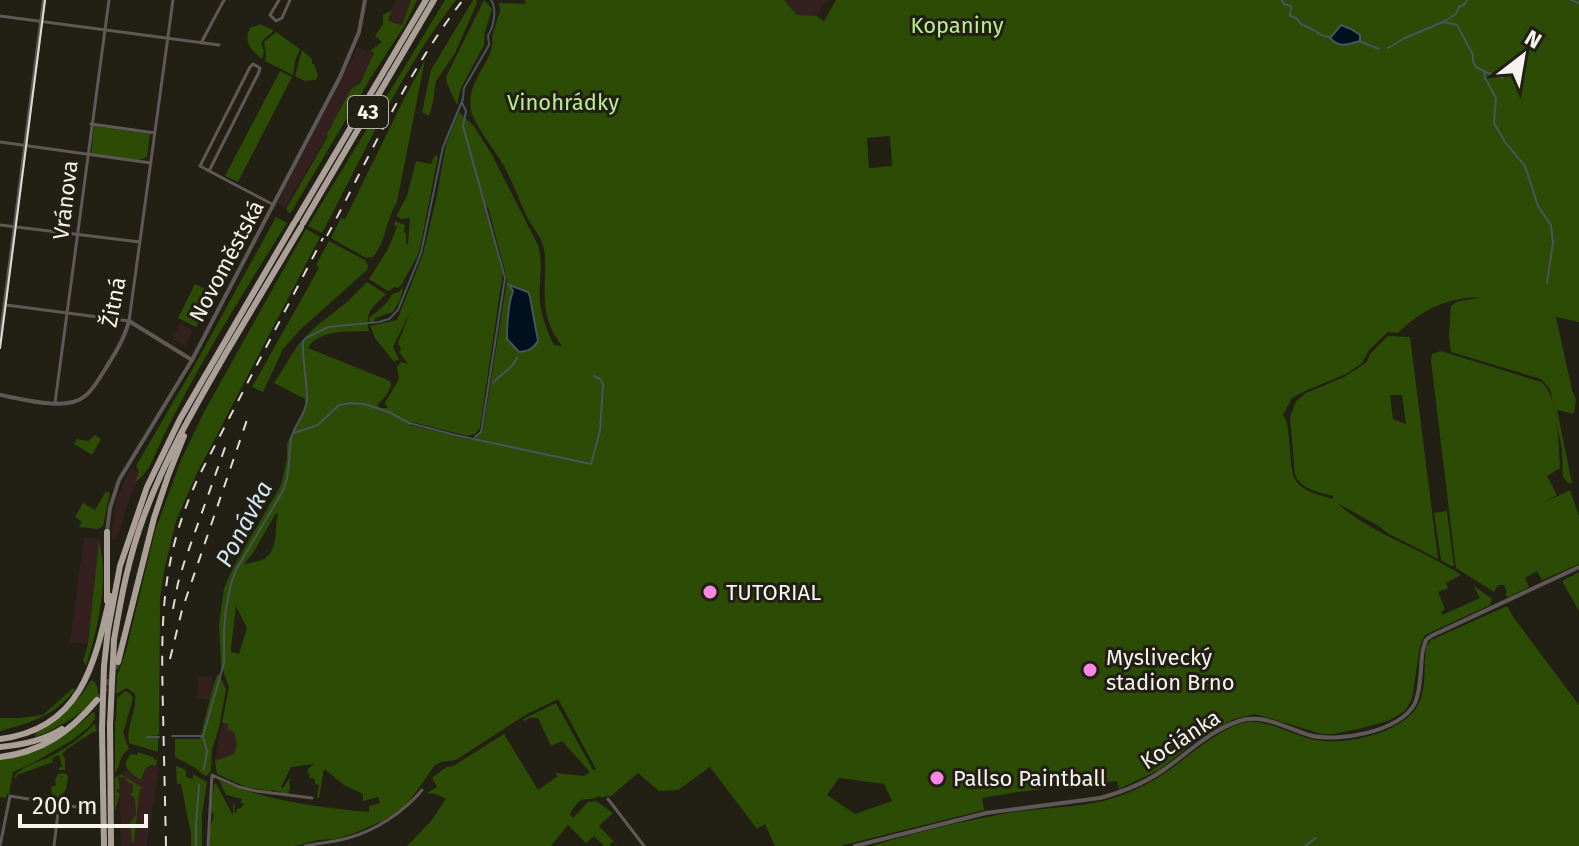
<svg xmlns="http://www.w3.org/2000/svg" width="1579" height="846" viewBox="0 0 1579 846" font-family="'Fira Sans',sans-serif">
<rect width="100%" height="100%" fill="#221f15"/>
<path fill="#33201f" d="M396,0H411L402,25L388,20Z
M784,0H827L817,16H797Z
M358,47L374,55L358,84L351,89L327,136L285,208L277,203Z
M180,323L193,330L185,346L172,339Z
M130,468L141,473L128,503L117,540L111,539L116,500Z
M84,537L100,539L95,600L87,644L70,642Z
M199,676L211,677L213,680L209,700L197,698Z
M222,723L229,724L234,732L237,745L234,754L215,761Z
M152,765L159,768L147,846H121L119,777L126,770L140,779L145,769Z"/>
<path fill="#2c4b04" fill-rule="evenodd" d="M411,0H417L405,25L370,79L290,214L286,209L328,136L327,134L351,89L360,83L374,53L370,51L382,42L375,36L383,24V15L392,10L388,20L394,23L402,25Z
M445,0H456C401,71 364,154 322,233L308,226Z
M473,0H476L477,3L455,53L436,81L433,102L429,116L422,112L431,70Z
M484,0L492,9L485,32L484,45L461,88L457,105L447,84L446,77Z
M524,0H784L797,15L817,16L824,21L836,0H1579V322L1556,317L1572,390L1576,399L1574,414L1557,410L1572,483H1568L1563,477L1562,450L1550,389L1541,379L1451,352L1449,336L1451,306L1456,302L1482,297C1447,298 1424,308 1398,333L1388,332L1369,350L1362,363L1346,374L1305,391L1292,398L1283,415C1288,422 1288,430 1289,439C1293,482 1289,487 1333,499V496C1318,492 1302,490 1295,475L1290,417L1296,401L1306,393L1344,377L1367,362L1370,354L1388,336L1410,337L1438,559L1389,534L1377,525L1337,503C1373,535 1421,548 1461,575L1446,583L1448,588L1438,592L1445,609L1441,612L1442,615L1480,598L1473,585L1492,599L1490,605L1425,635L1420,646L1412,699L1405,711L1388,721L1358,729L1334,734H1322L1255,714L1234,719L1199,739L1159,770L1119,789L1117,781L1018,792L982,798L984,810L840,846H775L765,824L757,829L710,767L678,790L659,791L638,773L611,796H606L602,798L600,796C585,804 583,791 570,814L573,818L588,802L596,801L613,813L599,826L618,846L613,842L610,844L611,846H604L594,836L586,843L568,825L551,846H407L431,821L446,799L436,794L427,793L437,787L432,778L446,767L453,766L504,734L538,790L558,776L555,773L584,776L590,772L562,741L551,746L538,718H529L525,721L523,719L556,703L593,770L596,769L558,699L527,714L456,760L441,762L435,765L411,799L399,811L382,821L355,833L336,839L318,840L295,846H209L210,829L214,814L211,811L214,784L216,783L233,816V804H235L234,812L236,813L237,809L241,808L244,804L241,803L242,799L226,795L219,780C265,801 319,807 369,812V806L380,803L378,797L363,801V794L344,785L324,769L319,798H317L319,785L315,784V779L309,778L310,774L307,773L308,769L314,764L291,767L281,787L283,788L289,779H291L289,781L290,788L288,794L272,790L270,791L246,787L217,774L215,761L234,754L237,745L234,732L228,729V724L222,723L229,687L221,666L219,624L224,588L234,566L281,485L287,459V443L305,406V399L274,383L298,345L314,328L347,302L367,282L386,294C374,306 364,312 369,331C349,332 319,329 308,348L390,381L391,386L386,396L377,405L381,408H388L385,404L386,401L399,379L397,367L401,362L408,364L399,352L401,349L398,343L410,312L393,347L399,359L394,362L375,338L370,326L397,320L423,254L437,195L446,144L459,112L474,126L492,155L538,245C544,264 538,283 540,302C542,317 547,331 554,345L562,346C544,321 544,306 545,276C545,266 546,255 543,245C540,234 530,225 525,213C517,194 510,175 499,158C492,147 473,122 471,110C466,77 496,62 492,36L500,11L499,3L526,4ZM890,136L892,166L869,168L867,138ZM488,207L507,280L483,430L478,436L471,440L410,425L412,422L467,436L475,434L480,428L503,272L485,208ZM1390,395H1402L1406,424L1393,419ZM276,513L278,514C274,529 279,550 264,559C258,562 250,562 244,565L247,560L253,553ZM236,606L247,628L239,654L231,652V648ZM839,778L884,784L892,801L855,814L827,795Z
M260,24L273,30L272,33L265,38L261,43L264,51L262,59C251,50 243,42 250,28Z
M276,32L300,49L295,61L293,75L265,61L266,54L264,42Z
M302,50L312,59V64H314L318,76L316,80L305,81L295,76Z
M425,60L397,202C386,220 386,242 373,257L366,258L331,238L341,218L345,219L404,99Z
M280,71L292,77L238,182L225,176Z
M94,126L150,134L147,157L139,160L91,154Z
M435,155L438,157L419,253L402,284L398,288L395,287L388,291L369,279L388,249L397,227L394,225L395,221L405,225L404,232L406,233V244H408L410,218L401,219L396,216L407,196L416,161L431,164Z
M276,217L287,223C244,291 202,359 166,431C157,447 151,473 135,482L139,472L136,466L197,361Z
M306,229L320,237L196,475L176,521L165,567L160,598L159,735L146,737L147,738H158V752L129,743C126,726 137,711 135,694L127,688L116,694L117,676L126,651L155,531L181,460L204,412Z
M329,241L365,260L368,265L367,270L300,330L283,349L263,392L252,387L319,268L316,265Z
M195,284L213,293L196,327L178,318Z
M404,286L400,300L393,312L375,318L374,322H369V318C377,311 388,304 392,294L399,292Z
M1441,351L1541,382C1558,394 1559,447 1560,468L1547,476L1557,495L1543,503L1570,490L1579,516V564L1542,580L1537,571L1525,578L1529,587L1508,597L1505,595L1507,592L1504,585H1498L1494,592L1456,568L1431,361L1432,354Z
M95,435L101,439L92,455L74,444L77,439L88,441Z
M106,491L110,493L103,526L98,529L79,527L82,522L75,517L83,503L95,510Z
M1447,511L1454,566H1451L1441,560L1434,513Z
M99,541C109,581 98,628 86,666L83,660L88,644Z
M1579,572V611L1562,581Z
M1507,606L1514,618L1579,705V846H871C918,832 966,820 1014,812C1049,807 1088,808 1122,795C1136,790 1152,782 1165,773C1187,758 1220,727 1247,722C1265,719 1294,735 1311,739C1342,747 1406,734 1420,701C1426,686 1424,664 1426,647L1431,640Z
M218,673L226,689L219,728L212,749L211,770L208,775L205,776L194,767L175,757V739H200L213,686Z
M91,680L95,682C97,686 99,690 97,695C91,711 52,731 36,737L35,734C59,719 77,704 91,680Z
M73,688L75,690C52,717 33,722 0,731V718H20L43,715Z
M125,691L130,693L133,698L123,733L129,749C117,758 122,764 115,773V722L116,720L117,698Z
M93,712L95,713V719L89,727L71,741L31,764L13,772L9,794H7L6,798L0,797V759C40,754 64,738 93,712Z
M95,723L96,730L98,731L93,732L67,749L62,754L65,759V770H59V768L62,766L59,755L52,758L53,762L17,775L16,778L14,777C20,766 41,762 53,755C68,747 84,736 95,723Z
M138,752L153,757L154,759L157,760L156,766L151,765L145,769L141,780C129,772 119,767 131,754L137,755Z
M176,766L186,770V777L193,779V774L207,782L202,815V846H191V834L181,784H177Z
M62,773L67,774L68,777L66,789L57,802L50,801L48,798L52,796L51,787L56,785L55,780L58,774Z
M121,774L144,789H140L139,794L134,842H132L130,823L136,815L135,799L129,793H133V784L129,783L124,777H118L120,789L116,790L120,794L115,811V778Z"/>
<path fill="#00101e" stroke="#4a545c" stroke-width="2" d="M1341,25L1351,29L1360,35V41C1348,44 1340,49 1330,38Z
M509,285L528,292L530,297L538,341C533,349 529,351 519,352L507,339C507,324 508,305 513,291Z"/>
<g fill="none" stroke-linecap="round" stroke-linejoin="round">
<path stroke="#4a545c" stroke-width="2" d="M1282,0L1284,4L1291,6L1290,16L1296,18L1302,25C1313,27 1319,37 1329,37
M1571,0L1579,3
M1443,22L1457,25L1473,55V62L1476,67L1484,71L1485,78L1496,98L1494,123L1505,142L1525,166L1538,206L1551,225L1553,243L1547,283
M1359,41L1379,49
M1388,48L1405,38L1443,22L1456,14L1459,7L1465,4L1467,0
M1485,72L1503,78
M462,103L466,111L463,126L505,278L482,427L481,432L475,437
M493,383C501,373 512,370 517,358
M294,433L318,425L339,405L350,403L364,404L389,412L409,423L459,436L591,464L600,431L603,384L600,379L594,376
M172,736H202
M147,737H159
M204,769L207,751L203,736L224,663V631L226,608L231,584L236,570L284,489C291,470 288,456 291,439C294,424 307,414 307,398C307,379 302,360 303,341L306,338L328,327L379,322L389,319L398,310L421,253L443,147L463,99L464,88L489,45L488,35C494,27 497,8 491,0
M196,846V824L199,785
M1305,846L1316,838"/>
<path stroke="#423f35" stroke-width="6" stroke-dasharray="6 3" stroke-linecap="butt" d="M97,700L106,687L118,662"/>
<path stroke="#5e5956" stroke-width="3" d="M279,0L270,15L276,21L282,18L290,0
M0,16L219,45
M201,43L224,0
M91,124L155,133
M0,142L151,163
M209,171L259,72L260,68L253,64L250,67L200,166C224,179 249,192 274,205
M0,225L140,242
M6,305L129,321L173,0
M55,403L109,0
M608,799L644,846
M0,846L10,796L83,808
M54,846L59,804
M208,846L212,775L239,787L256,791L312,798
M305,846C319,843 334,842 348,838C375,831 405,811 422,790"/>
<path stroke="#5e5956" stroke-width="4" d="M0,341L44,0
M0,395C22,399 67,412 85,396C93,390 98,380 104,371C114,355 124,340 129,321L192,360
M107,532L110,508L119,480L192,360L340,77L359,32L365,0
M855,846L986,813L1100,798C1122,792 1143,784 1162,771C1187,754 1209,731 1239,721C1262,713 1286,728 1309,735C1336,743 1401,732 1415,703C1422,687 1420,665 1423,649L1426,640L1431,636L1579,567"/>
<path stroke="#aaa098" stroke-width="6" d="M296,220L426,0
M303,223L434,0
M107,601V532
M114,640C121,597 129,556 144,516C165,458 196,405 226,353C251,311 276,269 301,227
M118,662L154,518L168,476L184,436
M104,666L108,630L120,566L147,487L180,419L294,223
M110,725L111,846
M102,729L104,846
M0,739C82,729 95,663 110,596
M0,747C22,745 43,741 62,729
M0,757C42,752 70,732 97,700"/>
<path stroke="#dedcd5" stroke-width="2" d="M0,348L45,0"/>
<path stroke="#dedcd5" stroke-width="2" stroke-dasharray="10 10" stroke-linecap="butt" d="M327,236C370,156 407,72 463,0
M173,609L178,583L184,563L227,442
M170,659L182,610L249,414
M166,846C165,801 164,756 163,711C161,621 160,559 199,476L323,238"/>
<path stroke="#aaa098" stroke-width="6" d="M110,725L114,640
M102,729L104,666"/>
</g>
<g fill="#fd86e2" stroke="#221f15" stroke-width="3">
<circle cx="710" cy="592" r="8"/>
<circle cx="1090" cy="670" r="8"/>
<circle cx="937" cy="778" r="8"/>
</g>
<g text-anchor="middle" stroke-width="6" stroke-linejoin="round" paint-order="stroke">
<rect fill="#221f15" stroke="#b6b4ac" stroke-width="2" x="348" y="96" width="40" height="32" rx="6"/>
<g font-size="20" font-weight="bold" fill="#f6f4ed">
<text x="368" y="119">43</text>
</g>
<g font-size="22" fill="#b9ee8e" stroke="#221f15">
<text x="957" y="33">Kopaniny</text>
<text x="563" y="110">Vinohrádky</text>
</g>
<g font-size="22" fill="#f6f4ed" stroke="#221f15">
<text transform="translate(65 200) rotate(-83)" y="8">Vránova</text>
<text transform="translate(226 261) rotate(-62)" y="8">Novoměstská</text>
<text transform="translate(113 302) rotate(-79)" y="8">Žitná</text>
<text transform="translate(1180 739) rotate(-33)" y="8">Kociánka</text>
</g>
<g font-size="22" fill="#f6f4ed" stroke="#221f15" text-anchor="start">
<text x="726" y="600">TUTORIAL</text>
<text x="1106" y="665">Myslivecký<tspan x="1106" dy="25">stadion Brno</tspan></text>
<text x="953" y="786">Pallso Paintball</text>
</g>
<g font-size="24" font-style="italic" fill="#d4e7f4" stroke="#221f15">
<text transform="translate(244 524) rotate(-62)" y="8">Ponávka</text>
</g>
</g>
<g transform="translate(1523 56) rotate(31)" stroke="#221f15" stroke-width="6" paint-order="stroke">
<path d="M0-6L14 30L0 20L-14 30Z" fill="#f6f4ed"/>
<text y="-12" font-size="22" font-weight="bold" text-anchor="middle" fill="#f6f4ed">N</text>
</g>
<path d="M20 814v12h126v-12" fill="none" stroke="#f6f4ed" stroke-width="4"/>
<text x="32" y="814" font-size="24" fill="#f6f4ed" stroke="#221f15" stroke-width="6" paint-order="stroke">200 m</text>
</svg>
